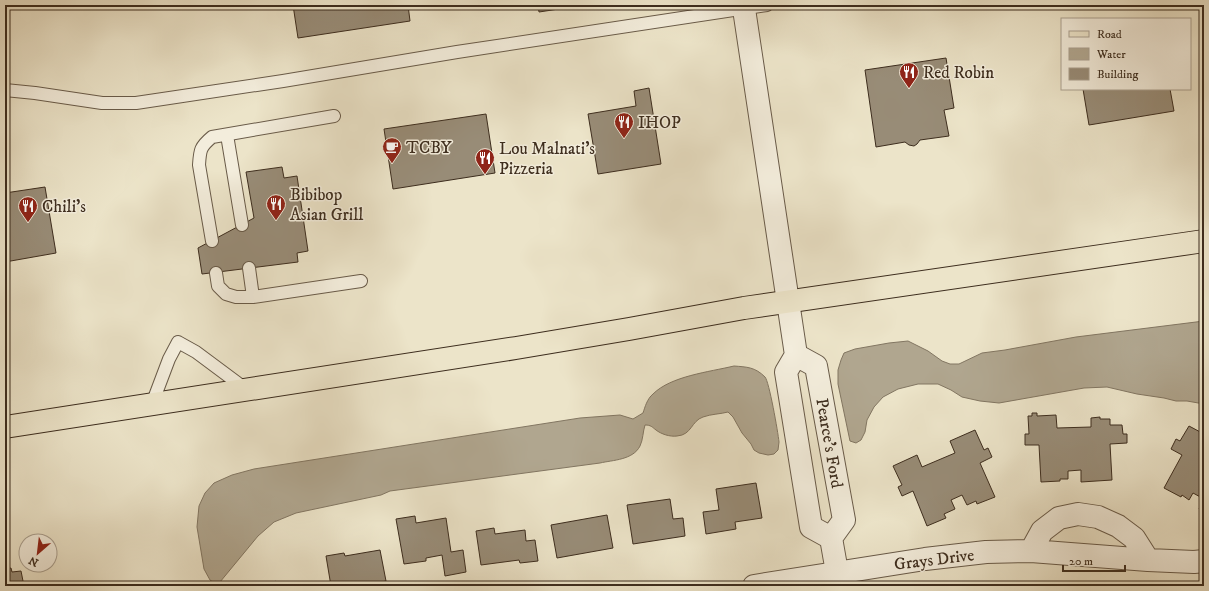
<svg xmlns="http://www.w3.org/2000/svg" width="1209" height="591" viewBox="0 0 1209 591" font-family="'IM FELL DW Pica',serif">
<rect width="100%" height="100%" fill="#ece4c9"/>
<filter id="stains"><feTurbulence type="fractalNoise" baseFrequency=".005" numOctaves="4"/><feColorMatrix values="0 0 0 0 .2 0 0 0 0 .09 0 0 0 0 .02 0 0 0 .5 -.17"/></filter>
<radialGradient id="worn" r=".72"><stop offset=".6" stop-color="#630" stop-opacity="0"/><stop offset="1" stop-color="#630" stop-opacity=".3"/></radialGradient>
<path fill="#b0a68f" stroke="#827662" d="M1204,321V404L1187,401H1176L1164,398L1137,394L1107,387L1084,388L999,403L980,401L962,397L951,390L938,384H918L898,389L883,397L874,407L867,420L865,432L861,440L856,443L850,441L838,384V370L841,360L844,353L855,349L889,343L908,341L928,351L942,361L950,364H959L982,353L1005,350L1076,337Z
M734,366C747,367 755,367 765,377C769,381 778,432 779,442L778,450L774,454L768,455L759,453L754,450L751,444L742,433L733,417L728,412C721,414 711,414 703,417C691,421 692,435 677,436C670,437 661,434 656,430C652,427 651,425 645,425C643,431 643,440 640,446C633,460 613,460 600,463L390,491L381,495L296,513L274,522L258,536L220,582L216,584L210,580L204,569L197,527L199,506L205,493L214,483L232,475L254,469L580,418L620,415L633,419L643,413C645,407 647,399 653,394C671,376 709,372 734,366Z"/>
<path fill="#988c77" stroke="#3d2d1e" d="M293,5H408L410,21L298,38Z
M538,5H585L539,12Z
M946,58L954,108L944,110L949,136L920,140L917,144L914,146L909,145L905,142L876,147L865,70Z
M649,88L661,164L598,174L588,114L636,106L634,91Z
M1083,89H1170L1174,111L1089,125Z
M486,114L495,173L393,189L384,129Z
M282,167L284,178L297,176L308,251L297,253L298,262L202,274L198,248L254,218L246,172Z
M45,187L56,253L5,262V193Z
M1032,413H1037V416L1056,415L1057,428L1091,427V418L1100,417V419H1110V425H1122L1123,434H1127V443L1110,444L1112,480L1081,482V470L1068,471V479H1060V481L1041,482L1039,445H1025V434H1029L1028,416H1032Z
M1189,426L1204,434V499L1193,493L1189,500L1182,495L1181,497L1164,488L1182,455L1171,449L1176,439L1180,441Z
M975,430L984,450L988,448L992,457L980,463L995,497L977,504L976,501L967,505L962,495L951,500L955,509L944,514L946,518L927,526L913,491L902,496L898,487L902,485L893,466L917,455L922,467L955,453L950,441Z
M756,483L762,518L735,522L736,529L706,534L703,512L719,510L716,489Z
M670,499L673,519L683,518L685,536L633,544L627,505Z
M1204,500V512L1199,509Z
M607,515L613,548L557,558L551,525Z
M415,516L416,523L446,518L451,552L463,550L466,572L445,576L442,555L426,558V561L404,564L396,519Z
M494,528L495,534L525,530L526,541L535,540L538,561L520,563L519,560L481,565L476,531Z
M380,550L386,581L358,586H331L326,556L344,553L345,556Z
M11,568L12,572L21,571L24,586H5V569Z
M275,581L282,586H271Z"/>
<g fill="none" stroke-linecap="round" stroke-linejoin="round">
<g stroke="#695b49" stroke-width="14">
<path id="service" d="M5,90L35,93L102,103H136L283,81L457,52L767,5
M227,135L242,225
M212,241L199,165C200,150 200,147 212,137L334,116
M249,268L253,297
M216,273L218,286L226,294L236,297H253L361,281
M152,404L169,359L178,342L196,352L247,390"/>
</g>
<g stroke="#695b49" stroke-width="24">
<path id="minor" d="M744,9L796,355L786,372L811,527L831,538
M796,355L816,366L844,520L831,538L837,572L842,585
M1031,551L1042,531L1059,518L1078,514L1098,517L1118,526L1134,538L1148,560
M754,586L925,559L986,552L1031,551L1148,560L1194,562L1204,561"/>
</g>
<g stroke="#3d2d1e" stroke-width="24">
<path id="primary" d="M5,427L516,348L629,329L744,308L1204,241"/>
</g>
<use href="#service" stroke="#f3eddc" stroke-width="12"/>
<use href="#minor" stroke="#f3eddc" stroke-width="22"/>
<use href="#primary" stroke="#ece4c9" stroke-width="22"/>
</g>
<defs>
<g id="restaurant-pin" transform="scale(1)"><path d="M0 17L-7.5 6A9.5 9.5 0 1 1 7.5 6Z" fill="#8f2418" stroke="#f3eddc"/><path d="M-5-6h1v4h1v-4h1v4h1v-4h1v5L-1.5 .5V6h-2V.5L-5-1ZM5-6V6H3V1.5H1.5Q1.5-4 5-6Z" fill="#fff"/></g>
<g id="cafe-pin" transform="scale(1)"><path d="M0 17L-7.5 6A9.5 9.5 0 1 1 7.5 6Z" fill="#8f2418" stroke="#f3eddc"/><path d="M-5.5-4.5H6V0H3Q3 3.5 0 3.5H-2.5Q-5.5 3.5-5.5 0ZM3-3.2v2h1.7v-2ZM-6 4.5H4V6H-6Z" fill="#fff"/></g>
</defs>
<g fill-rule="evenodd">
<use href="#restaurant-pin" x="909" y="72"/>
<use href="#restaurant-pin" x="624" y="122"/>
<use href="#cafe-pin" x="392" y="147"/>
<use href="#restaurant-pin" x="485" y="158"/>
<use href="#restaurant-pin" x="276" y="204"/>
<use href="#restaurant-pin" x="28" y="206"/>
</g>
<g text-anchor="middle" stroke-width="3" stroke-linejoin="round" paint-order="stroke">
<g font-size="17" fill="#3d2d1e" stroke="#f3eddc" text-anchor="start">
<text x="923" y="78">Red Robin</text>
<text x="638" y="128">IHOP</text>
<text x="406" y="153">TCBY</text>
<text x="499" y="154">Lou Malnati's<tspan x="499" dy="20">Pizzeria</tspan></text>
<text x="290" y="200">Bibibop<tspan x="290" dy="20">Asian Grill</tspan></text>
<text x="42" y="212">Chili's</text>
</g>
<g font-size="17" fill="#3d2d1e" stroke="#f3eddc">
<text transform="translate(830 443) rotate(80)" y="6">Pearce's Ford</text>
<text transform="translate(934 559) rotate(-7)" y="6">Grays Drive</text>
</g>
</g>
<rect width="1209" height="591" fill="none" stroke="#ece4c9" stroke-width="20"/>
<rect x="6" y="6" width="1197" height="579" fill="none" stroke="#3d2d1e" stroke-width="2"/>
<rect x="10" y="10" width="1189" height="571" fill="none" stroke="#3d2d1e"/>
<rect x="1061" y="18" width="130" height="72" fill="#f3eddc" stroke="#aaa090"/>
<rect x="1069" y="31" width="20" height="6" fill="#ece4c9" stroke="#aaa090"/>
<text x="1097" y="38" font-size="12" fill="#3d2d1e">Road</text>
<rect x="1069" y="48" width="20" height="12" fill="#b0a68f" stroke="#aaa090"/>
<text x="1097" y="58" font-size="12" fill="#3d2d1e">Water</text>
<rect x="1069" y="68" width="20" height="12" fill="#988c77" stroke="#aaa090"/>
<text x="1097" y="78" font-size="12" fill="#3d2d1e">Building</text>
<g transform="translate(38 553) rotate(208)"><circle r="19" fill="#f3eddc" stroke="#aaa090"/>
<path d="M0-3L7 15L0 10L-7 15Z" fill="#8f2418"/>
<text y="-6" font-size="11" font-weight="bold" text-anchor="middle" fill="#3d2d1e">N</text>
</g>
<path d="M1063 565v6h62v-6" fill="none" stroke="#3d2d1e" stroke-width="2"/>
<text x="1069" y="565" font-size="12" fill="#3d2d1e" stroke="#f3eddc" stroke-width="3" paint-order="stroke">20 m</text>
<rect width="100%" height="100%" filter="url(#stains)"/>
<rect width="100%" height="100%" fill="url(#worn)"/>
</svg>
